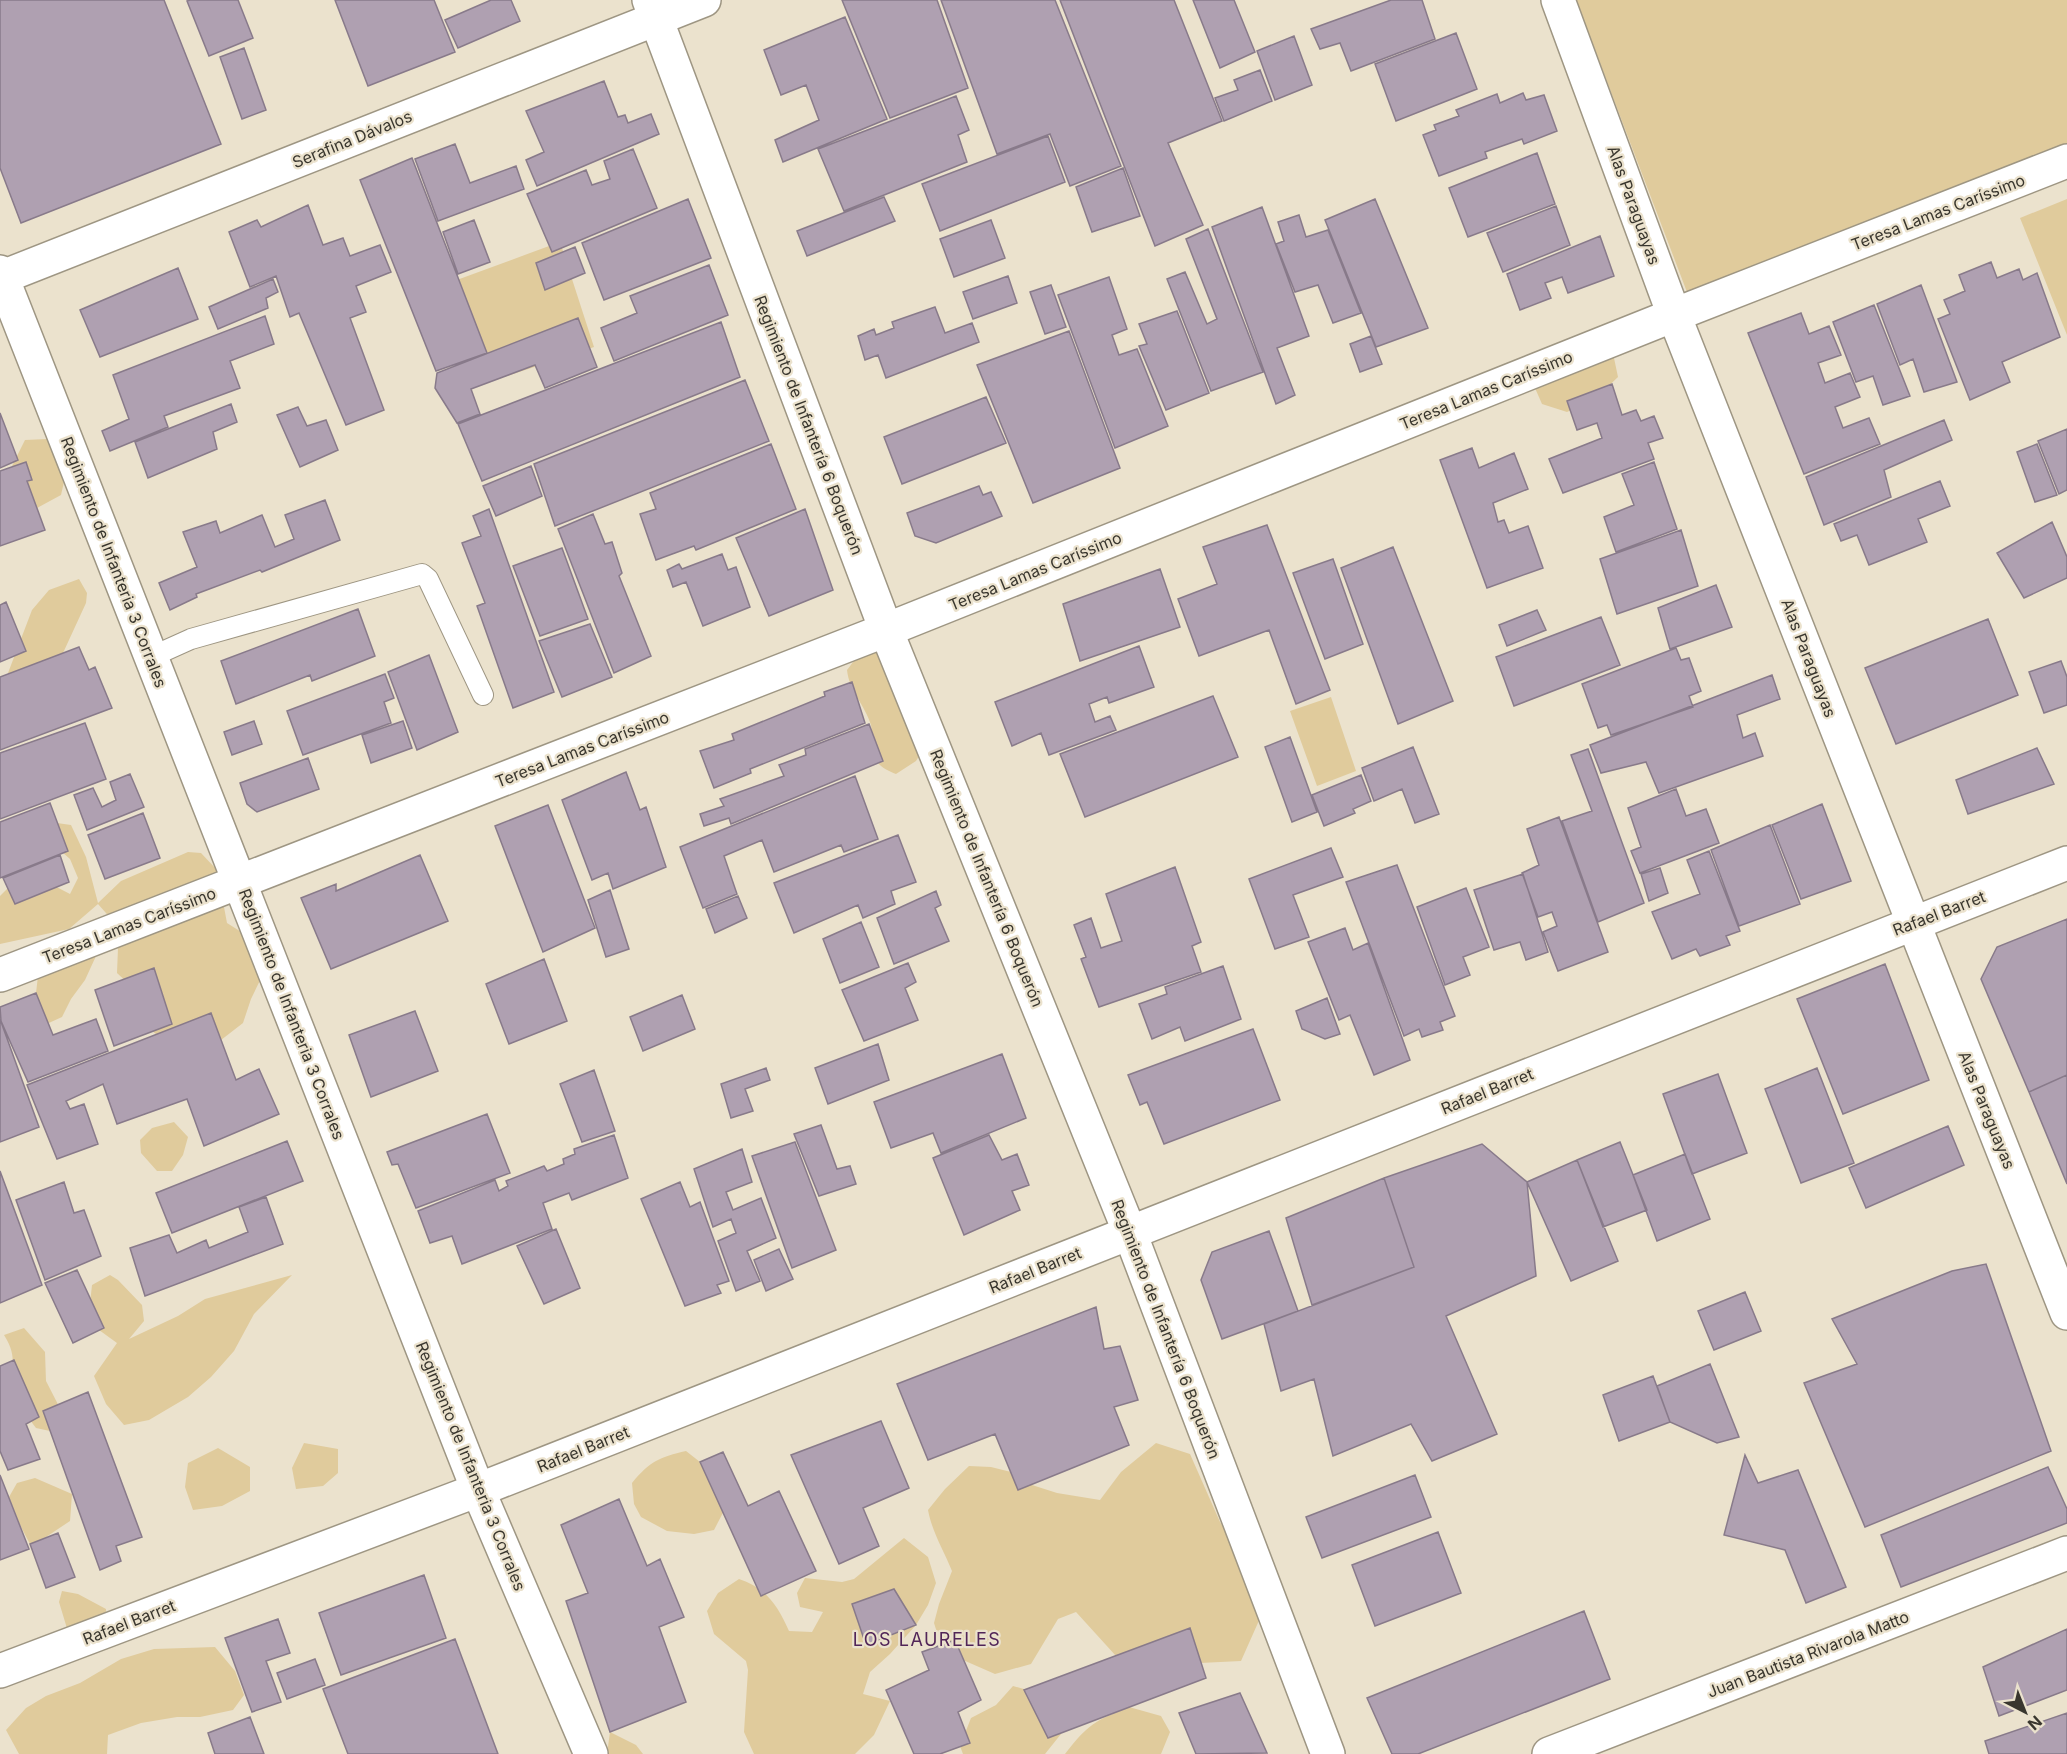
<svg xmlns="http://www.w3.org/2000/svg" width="2067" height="1754" viewBox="0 0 2067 1754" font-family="Inter,sans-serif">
<rect width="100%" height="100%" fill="#ebe2cd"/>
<path fill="#e0cb9c" d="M1576,0H2067V145L1690,300Z
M2067,199V335L2020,218Z
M560,242L594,347L486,383L454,281Z
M1601,344L1614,358L1618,377L1595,399L1567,412L1542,404L1535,388L1542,372Z
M47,439L54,440L67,469L61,495L37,508L22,495L12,466L25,440Z
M79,579L87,593L86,603L63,653L0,694L32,610L49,590Z
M875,639L930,738L916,761L896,774C886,770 876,765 872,753C870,744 873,734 871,725C865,705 849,691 847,670L860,653Z
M1331,697L1356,771L1317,786L1290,711Z
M57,823L71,825L86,857L98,903L121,881L188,852L201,853L217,870L227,923L267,948L265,970L251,999L243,1023L212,1047L178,1051L152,1031L133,988L117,973L118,948L113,921L98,904L69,929L0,944V896L8,888L43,880L70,894L78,878L70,859L46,838Z
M96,956L85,980L71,999L62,1017L40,1027L26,1015L36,993L38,976L68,961Z
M174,1122L188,1137L183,1155L172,1171H157L141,1153L140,1140L152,1128Z
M110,1275L118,1280L142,1305L144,1321L129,1339L178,1316L205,1299L292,1275L254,1314L234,1351L211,1377L188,1397L149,1420L124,1425L106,1404L94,1376L117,1343L88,1322L92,1285Z
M24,1328L45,1352L46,1381L66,1420L50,1431L36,1428C26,1415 17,1402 14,1385C10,1364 18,1357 4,1335Z
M304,1443L338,1449V1473L323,1486L296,1489L292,1468Z
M1156,1443L1190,1454L1220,1522L1269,1598L1241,1661L1159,1665L1116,1656L1076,1612L1058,1619L1031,1664L995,1674L963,1660L941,1645L934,1623L939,1604L952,1571C944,1551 932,1532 928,1510L945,1489L969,1466L991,1467L1011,1472L1032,1485L1057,1493L1100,1500L1121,1472Z
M218,1448L250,1467V1491L222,1506L193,1510L185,1487L188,1463Z
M686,1451L700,1462L711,1484L728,1503L714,1530L694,1534L667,1531L641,1517L634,1504L632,1483C650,1461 660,1457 686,1451Z
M35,1478L72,1494L70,1521L43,1539L30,1544L20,1525L9,1497L17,1483Z
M904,1538L928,1557L936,1583L928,1605L916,1625L890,1654L870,1672L863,1694L890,1701L874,1735L855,1754H754L744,1732L748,1670L746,1661L714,1634L707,1611L718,1593L739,1579C766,1588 778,1606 789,1631L812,1632L823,1612L800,1607L797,1593L805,1578L842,1582L854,1579Z
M62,1591L78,1594L106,1609L105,1637L69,1635L59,1602Z
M215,1647L235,1671L244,1695L233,1710L200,1717H177L141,1723L108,1735L107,1754H19L6,1730L26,1708L46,1696L80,1683L121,1659L154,1649Z
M1013,1686L1041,1694L1061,1716V1734L1045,1754H963L960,1746L971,1718L996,1705Z
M1129,1707L1161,1716L1170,1732L1161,1754H1065C1088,1724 1095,1721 1129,1707Z
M610,1732L636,1745L643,1754H607Z"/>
<path fill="#afa0b1" stroke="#887a8a" stroke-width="1.5" d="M0,0H164L221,144L21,223L0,168Z
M190,0H238L253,38L209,56L187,1Z
M335,0H434L455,52L368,86Z
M491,0H511L520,21L458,48L445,20Z
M842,0H937L968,88L890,118Z
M941,0H1055L1121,166L1070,186L1050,134L997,154Z
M1060,0H1174L1222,121L1168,143L1203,225L1155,246Z
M1193,0H1234L1255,52L1220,68Z
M1391,0H1422L1435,39L1351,71L1340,43L1320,49L1311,29Z
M845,17L887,119L783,162L775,140L819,120L806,85L781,95L764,50Z
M1456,33L1477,89L1396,121L1375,64Z
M1294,36L1312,85L1275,100L1257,51Z
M244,48L266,110L242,119L220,57Z
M1260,70L1272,101L1224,121L1215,98L1238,90L1234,80Z
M604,81L618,117L625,115L628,123L651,114L659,134L537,186L526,160L544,152L526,111Z
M1523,93L1526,100L1544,95L1557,131L1524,144L1522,139L1485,152L1487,158L1439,176L1423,135L1436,130L1434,125L1459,116L1456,110L1497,94L1500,103Z
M956,96L969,130L958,135L967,162L844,211L818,149Z
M1048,136L1065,182L940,231L922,184Z
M455,144L470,183L516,166L524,189L438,221L415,159Z
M633,149L657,208L552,252L527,194L586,170L592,185L610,179L604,161Z
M1537,153L1555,204L1468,237L1449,188Z
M412,158L487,353L436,371L360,180Z
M1123,168L1140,216L1092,232L1076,187Z
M884,197L895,221L807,256L797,231Z
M688,199L711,258L604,300L582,243Z
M1375,199L1428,328L1376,347L1325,220Z
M308,205L323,245L343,238L350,256L380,245L391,272L356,286L366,312L350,318L384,410L346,425L299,313L290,317L276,276L250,287L229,232L257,220L261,227Z
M1556,206L1570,245L1503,272L1487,233Z
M1262,207L1309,336L1277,348L1295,395L1276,404L1212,227Z
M1299,215L1306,237L1328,230L1361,313L1333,323L1318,285L1295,292L1276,244L1284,241L1278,222Z
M474,220L490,262L458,274L443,232Z
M991,220L1005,258L954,277L940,239Z
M1208,229L1263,372L1211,391L1167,279L1185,272L1207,324L1217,319L1186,239Z
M1600,236L1614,276L1568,293L1562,277L1545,283L1551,298L1520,310L1507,274Z
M575,247L585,273L545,290L536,263Z
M1991,262L1997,278L2019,269L2023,280L2037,273L2060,337L2002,362L2010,382L1970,400L1938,319L1950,314L1944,300L1965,291L1959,275Z
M709,265L728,315L614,361L601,328L637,313L630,296Z
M178,268L198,319L100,357L80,310Z
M1008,276L1017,303L973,319L963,292Z
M1109,277L1127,329L1112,335L1119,355L1137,349L1168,426L1115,448L1058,295Z
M273,279L278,292L266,298L268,308L218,329L209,307Z
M1051,285L1066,327L1045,334L1030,292Z
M1921,285L1957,382L1924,392L1913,359L1900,365L1877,304Z
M1874,305L1910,396L1883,405L1873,376L1856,382L1833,322Z
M935,307L945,333L972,323L979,342L886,378L878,355L865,360L858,336L874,329L876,335L894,328L892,322Z
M1177,311L1209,393L1166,410L1139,346L1147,344L1139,324Z
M1801,313L1809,334L1829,326L1841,355L1818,363L1825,383L1850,373L1860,397L1835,407L1843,428L1869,418L1880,444L1804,474L1748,333Z
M265,316L274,344L230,361L240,388L164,416L168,427L110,451L102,431L129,419L113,375Z
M578,318L597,367L545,388L535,365L471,389L480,414L457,423L435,388L437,373Z
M721,322L740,377L482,481L458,424Z
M1069,331L1120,468L1033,503L977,365Z
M1371,336L1382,364L1360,372L1350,344Z
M745,380L769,441L555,526L534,464Z
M1612,384L1622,415L1636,410L1641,421L1654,416L1663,438L1648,443L1654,459L1563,493L1549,459L1602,438L1597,423L1577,430L1567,401Z
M986,397L1006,443L902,484L884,437Z
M231,404L237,422L213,432L217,449L148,478L135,442Z
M298,407L307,426L326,420L338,450L300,467L277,415Z
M0,413L18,460L0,468Z
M1944,420L1952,440L1884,470L1891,497L1824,525L1806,477Z
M2067,429V490L2059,494L2038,441Z
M771,444L796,509L696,550L694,546L656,560L640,514L656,509L650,493Z
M2037,444L2057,495L2035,502L2017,452Z
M1472,448L1479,468L1514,453L1528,489L1493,503L1498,522L1504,520L1509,533L1528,526L1543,568L1487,588L1440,460Z
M26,462L32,480L27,481L45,530L0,546V471Z
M1654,462L1677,529L1616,552L1604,517L1634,505L1622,474Z
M531,466L542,496L496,516L483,486Z
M1940,481L1950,506L1918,519L1927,542L1869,565L1857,535L1841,541L1834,524Z
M979,486L983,495L991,492L1002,516L936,543L915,536L907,513Z
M325,500L340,540L262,572L260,570L196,594L197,597L170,610L159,583L197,567L183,532L216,521L220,533L262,515L275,547L294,539L285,515Z
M489,509L554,692L513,708L477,606L485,603L462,543L481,536L473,516Z
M805,509L833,590L769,616L736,538Z
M593,514L605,544L612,542L622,573L619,576L651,656L614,673L558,529Z
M2052,522L2067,557V578L2024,598L1997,553Z
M1267,525L1330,690L1296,704L1269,630L1199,656L1178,599L1217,584L1203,547Z
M1681,530L1698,586L1617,614L1600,559Z
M1393,547L1453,701L1398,724L1341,568Z
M562,548L588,619L540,636L513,566Z
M722,554L728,570L736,567L750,607L703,626L686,582L673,587L667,570L679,564L682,569Z
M1333,559L1363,644L1325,659L1293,573Z
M1160,569L1180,627L1080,661L1063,604Z
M1716,585L1732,627L1670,649L1658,608Z
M6,602L26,651L0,662V605Z
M358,609L375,656L312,681L310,675L236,704L221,661Z
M1537,610L1546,630L1507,646L1499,625Z
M1601,617L1620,665L1514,706L1496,657Z
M1988,619L2018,695L1896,744L1865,668Z
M590,624L612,677L562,697L539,641Z
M1139,646L1154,687L1109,703L1107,697L1089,704L1095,722L1110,716L1116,730L1049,755L1041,733L1012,746L995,702Z
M79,647L89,670L95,667L112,708L0,750V677Z
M1676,648L1681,660L1689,658L1701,691L1689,696L1693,707L1611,735L1607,725L1598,728L1582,684Z
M429,655L458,732L417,750L388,672Z
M2061,661L2067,677V705L2044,713L2029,672Z
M385,674L394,698L384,702L391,723L303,755L287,711Z
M1772,675L1780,699L1737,715L1743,738L1755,733L1763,756L1659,793L1646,762L1601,773L1590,745Z
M852,682L865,723L750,769L751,773L714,788L700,751L734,740L732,734L825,696L824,692Z
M1213,696L1238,757L1085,817L1060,754Z
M254,721L262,744L232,755L224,732Z
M403,721L412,748L371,763L362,735Z
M85,723L106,779L0,819V753Z
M869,724L883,761L731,824L729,818L704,826L700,814L724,806L720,799L784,776L779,765L806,755L805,749Z
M1290,737L1317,812L1292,822L1265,747Z
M1413,747L1439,814L1415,823L1402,789L1374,801L1362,768Z
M2037,748L2054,784L1968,814L1956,780Z
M1588,749L1644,903L1598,922L1562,821L1592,811L1571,755Z
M308,758L319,789L257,812L247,804L240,783Z
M626,772L640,810L646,807L666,867L613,889L608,873L592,880L562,800Z
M130,774L144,807L87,830L74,795L93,788L102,807L116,800L110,782Z
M1361,775L1371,801L1353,809L1355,813L1324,826L1312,795Z
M855,776L878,839L844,852L841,845L774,872L762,840L724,856L737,894L703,908L680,847Z
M1676,789L1686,816L1706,809L1719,843L1640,873L1631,851L1641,847L1628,808Z
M50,803L68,851L0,878V822Z
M1822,804L1851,881L1801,899L1772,825Z
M548,805L595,928L543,952L495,826Z
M143,813L160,858L105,879L88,835Z
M1559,817L1608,952L1558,971L1543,932L1557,926L1552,912L1538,917L1522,873L1539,865L1527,829Z
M1770,825L1800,904L1739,926L1711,850Z
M898,835L916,882L891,891L895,904L863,918L858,905L794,933L774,883Z
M1331,848L1343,877L1293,895L1309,937L1275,949L1249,879Z
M1709,851L1740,931L1726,936L1730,945L1700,956L1696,949L1672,959L1652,912L1700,894L1687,860Z
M60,855L69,882L15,904L3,878Z
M420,855L448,921L331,969L301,898L336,884V891Z
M1397,865L1455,1016L1440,1022L1443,1030L1422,1037L1419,1029L1404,1036L1346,882Z
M1175,867L1201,942L1192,946L1201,972L1099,1007L1081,959L1086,957L1074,925L1091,918L1101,948L1122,941L1106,894Z
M1660,868L1668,893L1649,901L1641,874Z
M1523,874L1548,952L1526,960L1520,942L1494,950L1474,890Z
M1466,888L1489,947L1463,957L1470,975L1445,985L1417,907Z
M610,890L629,949L606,957L588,900Z
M936,891L941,905L935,908L949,941L894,964L877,918Z
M738,896L747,918L715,933L706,909Z
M2067,919V1075L2029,1092L1981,979L1997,947Z
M861,922L879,967L840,983L823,939Z
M1345,928L1353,950L1368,943L1410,1060L1374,1075L1350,1015L1339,1020L1308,942Z
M544,959L567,1021L509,1044L486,984Z
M908,963L916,982L905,988L918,1020L864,1041L842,990Z
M1885,964L1929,1080L1843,1114L1797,999Z
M1223,966L1241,1019L1185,1041L1180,1027L1152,1039L1139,1004L1167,994L1165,987Z
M154,968L172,1024L114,1046L95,990Z
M36,993L53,1035L96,1019L108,1051L28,1082L1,1021L0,1007Z
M682,995L695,1029L643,1051L630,1017Z
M1327,998L1340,1034L1325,1039L1302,1029L1296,1011Z
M415,1011L438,1071L371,1097L349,1035Z
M211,1013L236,1080L259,1069L279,1114L204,1146L187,1099L117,1124L103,1084L66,1101L70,1109L84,1104L98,1144L57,1159L27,1085Z
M0,1019L39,1127L0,1142Z
M1253,1029L1280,1100L1164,1144L1147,1102L1140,1105L1128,1075Z
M878,1044L889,1080L828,1104L815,1068Z
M1002,1054L1026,1118L941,1153L933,1133L891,1148L874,1102Z
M766,1068L770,1080L745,1089L753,1111L731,1118L721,1084Z
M1817,1068L1854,1163L1801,1183L1765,1089Z
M594,1070L615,1131L582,1142L560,1084Z
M1718,1074L1747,1153L1692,1174L1663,1094Z
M2067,1075V1184L2029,1092Z
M487,1114L510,1173L416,1208L398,1164L392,1165L387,1152Z
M821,1125L837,1169L850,1166L856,1184L819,1196L794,1134Z
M1948,1126L1964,1165L1866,1208L1849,1168Z
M614,1135L628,1178L572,1200L569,1193L543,1203L552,1229L462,1264L452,1236L430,1243L418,1211L495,1180L499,1191L508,1186L506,1181L544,1166L547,1171L564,1164L563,1159L575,1154L574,1149Z
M989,1135L1002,1160L1017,1154L1029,1185L1012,1191L1020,1210L964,1235L933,1158Z
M287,1141L303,1181L172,1233L156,1193Z
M795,1142L836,1250L792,1268L752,1156Z
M1620,1142L1647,1210L1603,1227L1577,1160Z
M1482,1144L1527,1182L1536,1276L1446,1316L1497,1434L1432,1461L1411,1424L1333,1456L1314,1379L1281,1391L1264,1324L1414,1267L1384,1178Z
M742,1149L752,1182L726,1192L733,1210L761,1198L776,1238L747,1251L760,1281L736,1291L718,1241L736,1233L731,1219L713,1227L694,1169Z
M1685,1154L1710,1219L1657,1241L1633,1175Z
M1577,1160L1618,1261L1571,1281L1527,1182Z
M0,1171L42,1285L0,1303Z
M1384,1178L1414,1267L1312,1305L1286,1218Z
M64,1182L74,1213L84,1210L101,1256L45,1280L16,1200Z
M680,1182L690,1207L700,1202L729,1281L717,1285L721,1293L685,1306L641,1199Z
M266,1197L283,1244L145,1296L130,1248L169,1235L177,1253L206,1240L209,1248L248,1232L239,1207Z
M556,1229L580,1288L544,1304L517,1246Z
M1269,1231L1298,1311L1222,1339L1201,1280L1212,1252Z
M779,1249L793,1279L766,1291L754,1260Z
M1986,1264L2051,1451L1865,1527L1804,1383L1857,1364L1832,1319L1952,1271Z
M77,1270L104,1328L73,1343L45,1283Z
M1745,1292L1761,1331L1714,1350L1698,1311Z
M1096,1307L1104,1349L1120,1346L1138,1400L1114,1407L1129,1445L1018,1490L995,1434L928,1460L897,1384Z
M14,1360L39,1417L26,1424L40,1459L8,1470L0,1451V1366Z
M1710,1364L1739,1437L1717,1443L1670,1422L1657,1386Z
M1653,1376L1670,1422L1619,1441L1603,1395Z
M88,1392L142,1537L116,1546L121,1561L100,1570L43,1411Z
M881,1421L909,1488L863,1508L879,1546L839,1564L791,1455Z
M723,1452L748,1506L779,1491L816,1571L761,1596L700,1462Z
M1745,1455L1758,1483L1798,1470L1846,1587L1806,1603L1785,1550L1724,1535Z
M2048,1467L2067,1509V1523L1901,1587L1881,1535Z
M0,1475L29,1549L0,1560Z
M1415,1475L1431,1517L1322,1558L1306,1517Z
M619,1499L647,1566L660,1559L684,1617L659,1627L686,1702L610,1732L566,1601L588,1593L561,1525Z
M1438,1532L1461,1593L1375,1626L1352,1565Z
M58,1533L75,1577L46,1588L30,1544Z
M424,1575L446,1638L341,1675L319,1613Z
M894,1589L916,1625L866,1645L852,1604Z
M1584,1611L1610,1679L1418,1754H1392L1367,1698Z
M278,1619L290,1653L266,1661L281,1702L252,1712L225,1638Z
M1190,1628L1206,1678L1048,1738L1024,1690Z
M2067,1629V1690L1999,1716L1983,1667Z
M455,1639L498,1754H348L323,1689Z
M955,1640L981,1700L958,1712L970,1743L940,1754H914L886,1690L929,1670L922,1652Z
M315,1659L325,1685L287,1699L277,1673Z
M1240,1693L1267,1753L1196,1754L1179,1713Z
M2067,1713V1754H1989L1985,1741Z
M250,1717L264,1754H215L208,1733Z"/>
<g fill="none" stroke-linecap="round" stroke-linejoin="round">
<g stroke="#9e9683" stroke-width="22">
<path id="lane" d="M151,657L191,639L422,574L428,579L483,695"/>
</g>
<g stroke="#9e9683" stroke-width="36">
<path id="street" d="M0,272L478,1490L591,1754
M0,278L704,0
M0,975L886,630L1674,315L2067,161
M0,1671L478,1490L2067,863
M1549,1754L2067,1553"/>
</g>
<g stroke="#9e9683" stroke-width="36">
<path id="secondary" d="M649,0L886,630L1130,1233L1328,1754
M1558,0L1674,315L2067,1313"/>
</g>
<use href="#lane" stroke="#fff" stroke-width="20"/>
<use href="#street" stroke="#fff" stroke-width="33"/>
<use href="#secondary" stroke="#fff" stroke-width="33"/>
</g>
<g text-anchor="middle" stroke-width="4.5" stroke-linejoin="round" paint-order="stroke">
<g font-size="16" fill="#39362e" stroke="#ebe2cd">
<text transform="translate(352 139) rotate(-22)" y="6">Serafina Dávalos</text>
<text transform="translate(1634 205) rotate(70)" y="6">Alas Paraguayas</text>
<text transform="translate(1938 212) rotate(-21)" y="6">Teresa Lamas Caríssimo</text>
<text transform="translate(1486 390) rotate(-22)" y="6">Teresa Lamas Caríssimo</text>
<text transform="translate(809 425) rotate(69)" y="6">Regimiento de Infantería 6 Boquerón</text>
<text transform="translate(114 562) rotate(69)" y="6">Regimiento de Infanteria 3 Corrales</text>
<text transform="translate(1035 571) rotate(-22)" y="6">Teresa Lamas Caríssimo</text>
<text transform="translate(1809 658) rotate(69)" y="6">Alas Paraguayas</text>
<text transform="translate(582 749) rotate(-21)" y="6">Teresa Lamas Caríssimo</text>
<text transform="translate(987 878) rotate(68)" y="6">Regimiento de Infantería 6 Boquerón</text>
<text transform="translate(1939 913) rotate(-21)" y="6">Rafael Barret</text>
<text transform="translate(129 925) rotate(-21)" y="6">Teresa Lamas Caríssimo</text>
<text transform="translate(292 1014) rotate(69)" y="6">Regimiento de Infanteria 3 Corrales</text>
<text transform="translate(1487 1091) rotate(-22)" y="6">Rafael Barret</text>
<text transform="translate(1987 1110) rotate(68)" y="6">Alas Paraguayas</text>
<text transform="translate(1035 1270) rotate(-22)" y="6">Rafael Barret</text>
<text transform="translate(1166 1329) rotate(69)" y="6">Regimiento de Infantería 6 Boquerón</text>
<text transform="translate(583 1449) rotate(-22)" y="6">Rafael Barret</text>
<text transform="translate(471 1466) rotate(68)" y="6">Regimiento de Infanteria 3 Corrales</text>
<text transform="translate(129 1622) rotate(-21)" y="6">Rafael Barret</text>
<text transform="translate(1808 1654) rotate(-21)" y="6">Juan Bautista Rivarola Matto</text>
</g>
<g font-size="18" letter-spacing="1.5" fill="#512558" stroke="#ebe2cd">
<text x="927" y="1646">LOS LAURELES</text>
</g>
</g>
<g transform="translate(2025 1712) rotate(138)" stroke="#ebe2cd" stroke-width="4.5" paint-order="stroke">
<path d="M0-4.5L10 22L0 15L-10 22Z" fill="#39362e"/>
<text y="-9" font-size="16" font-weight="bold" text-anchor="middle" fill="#39362e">N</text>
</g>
</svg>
